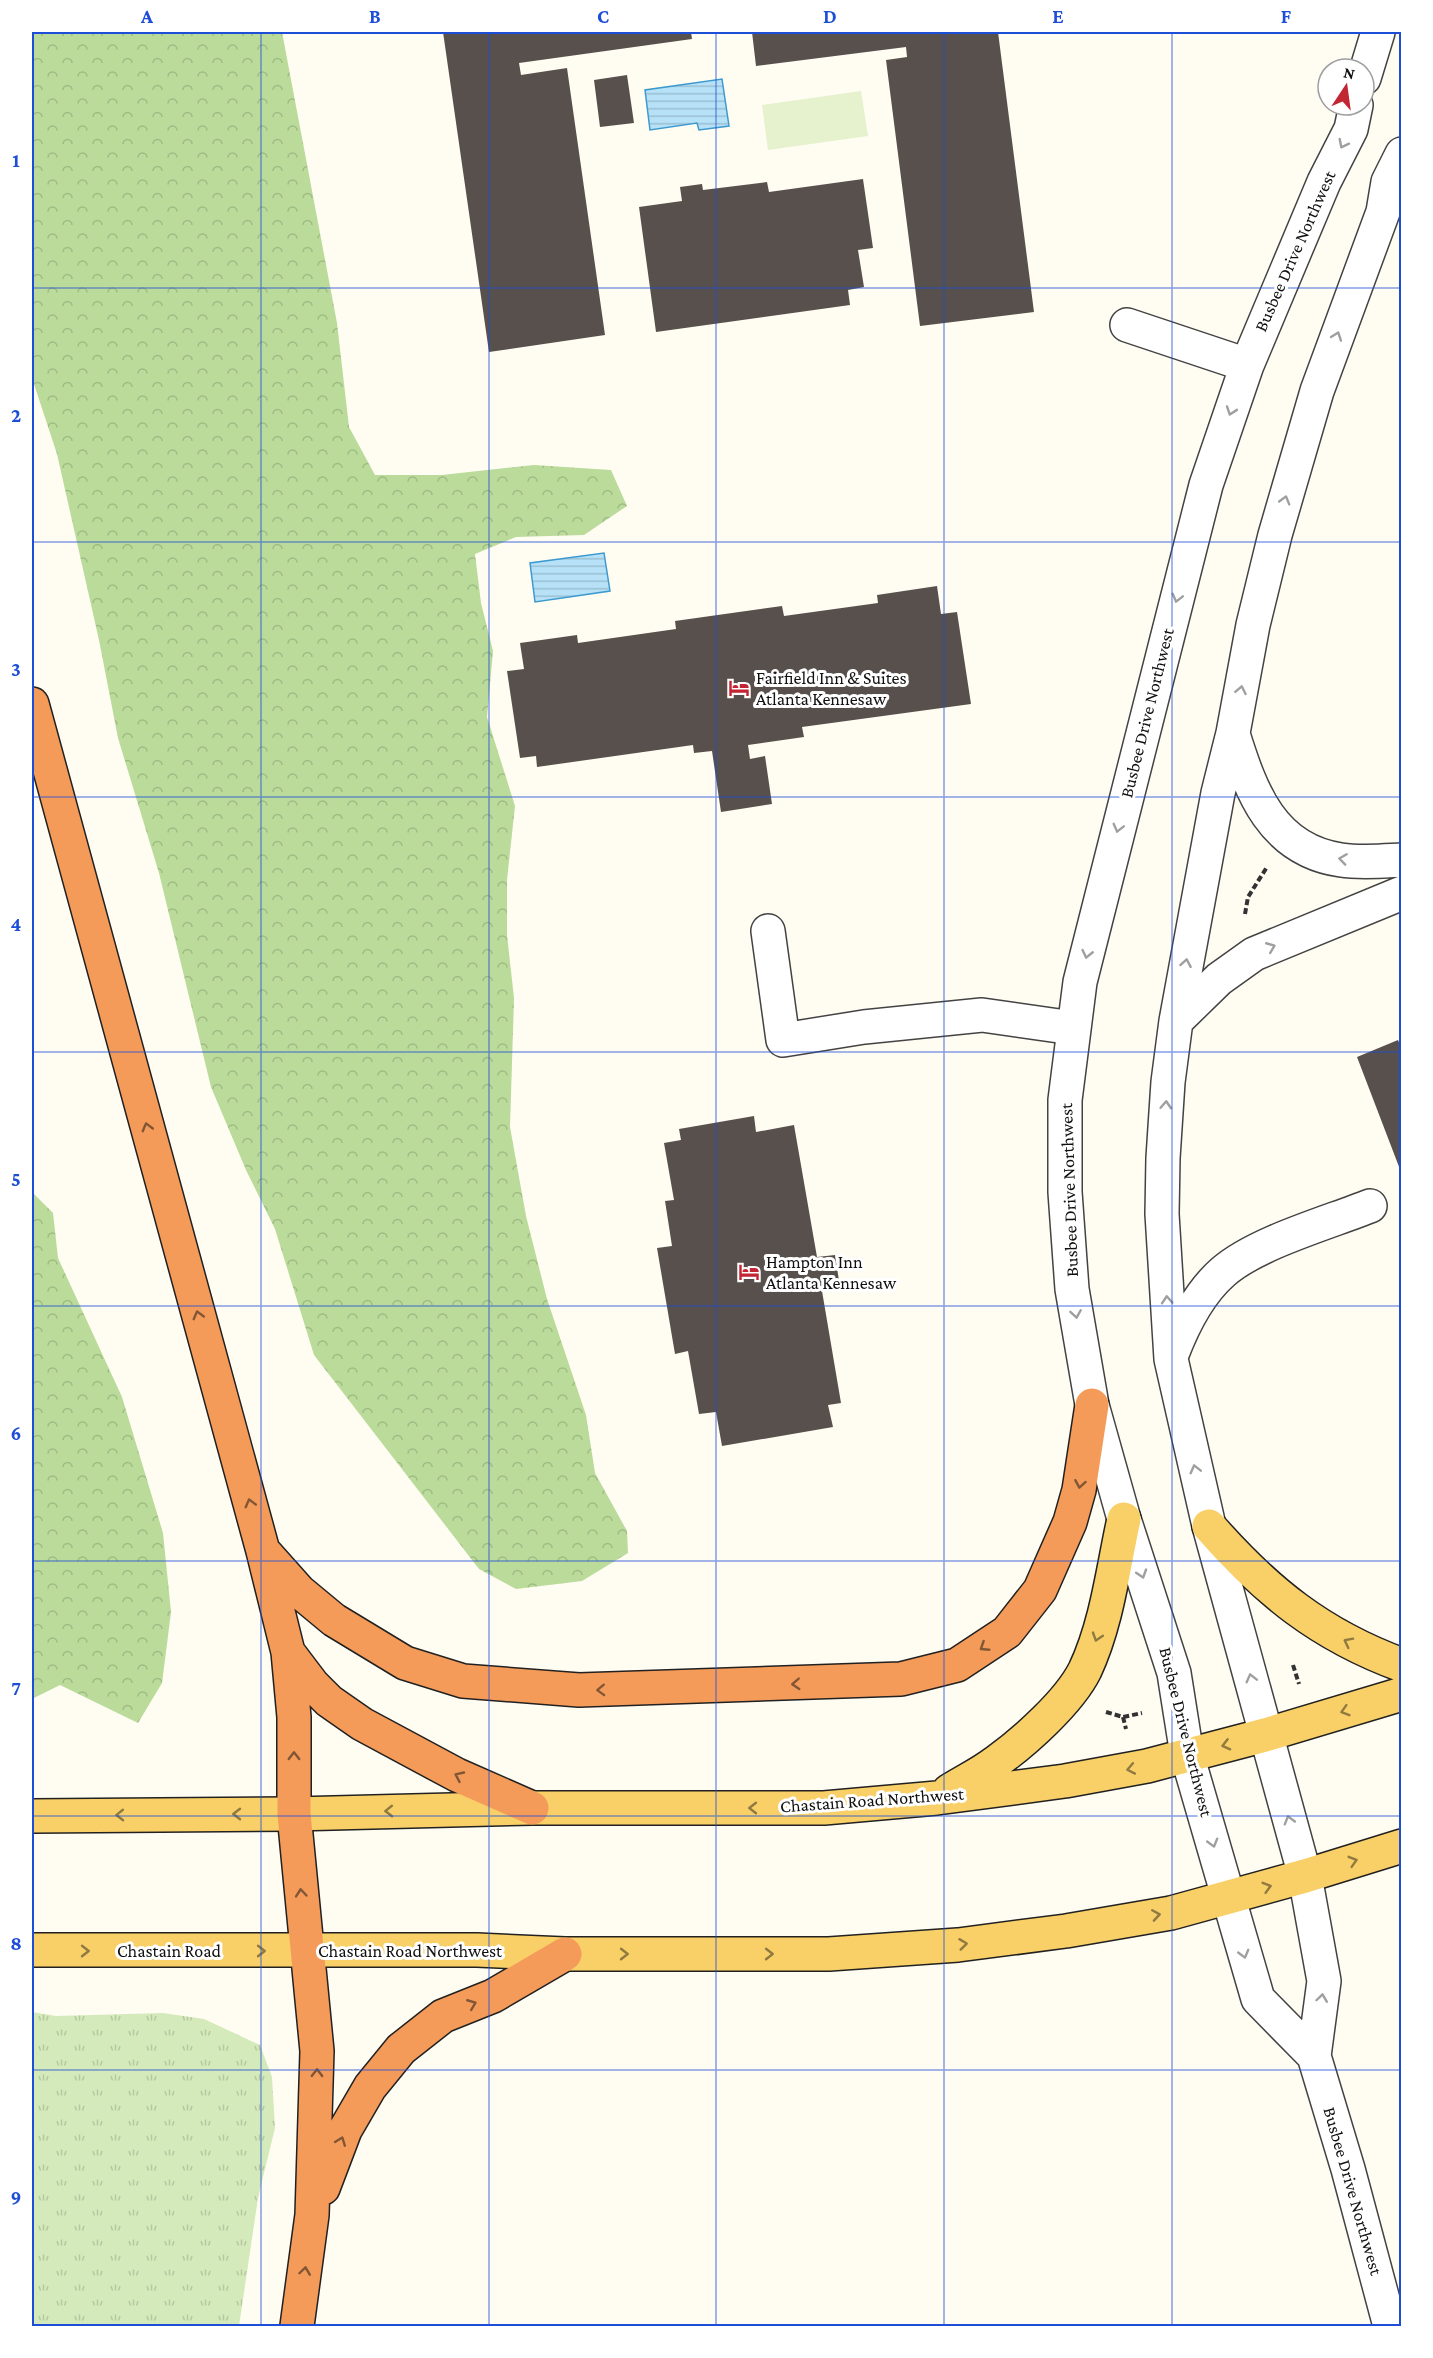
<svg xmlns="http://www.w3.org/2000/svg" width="1433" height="2358" viewBox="0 0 1433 2358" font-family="'Crimson Pro',serif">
<defs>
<pattern id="grass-tufts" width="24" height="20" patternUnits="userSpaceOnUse" patternTransform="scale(1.5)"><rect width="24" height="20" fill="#d5eabb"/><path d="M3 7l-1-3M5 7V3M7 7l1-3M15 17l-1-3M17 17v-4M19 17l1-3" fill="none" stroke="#b6c8a0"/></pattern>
<pattern id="forest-crowns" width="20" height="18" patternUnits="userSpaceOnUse" patternTransform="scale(1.5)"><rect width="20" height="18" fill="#badb9a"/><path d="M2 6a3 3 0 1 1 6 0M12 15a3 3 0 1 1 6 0" fill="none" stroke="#9fbb84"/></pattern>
<pattern id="water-rules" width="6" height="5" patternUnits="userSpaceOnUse" patternTransform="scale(1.5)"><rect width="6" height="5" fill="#b6e1f7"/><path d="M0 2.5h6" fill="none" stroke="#9bc0d3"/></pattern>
</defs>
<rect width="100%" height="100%" fill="#fffcf2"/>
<path fill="url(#grass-tufts)" d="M32,2012L56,2016L163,2013L204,2019L260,2045L272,2077L275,2128L258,2198L239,2326H32Z"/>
<path fill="url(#forest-crowns)" d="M32,32H282L337,323L349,427L375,475H442L534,465L611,470L627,506L584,535L516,537L475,554L481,603L493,651L487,717L515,806L507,880V935L514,998L510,1127L526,1216L547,1299L586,1415L595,1473L627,1531L628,1553L582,1581L516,1589L479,1569L314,1355L275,1229L246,1170L211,1087L159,873L118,738L99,640L57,454L32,378Z
M32,1192L53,1213L58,1258L122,1397L163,1533L171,1612L162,1683L138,1723L60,1685L32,1699Z"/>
<path fill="#e6f1cd" d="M861,91L868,136L768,150L762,105Z"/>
<path fill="url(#water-rules)" stroke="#3c9acf" stroke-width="1.5" d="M722,79L729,126L699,130L697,123L650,130L645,90Z
M604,553L610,591L535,602L530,563Z"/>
<path fill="#58504c" d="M443,32H691L692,39L519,63L521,75L567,68L605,335L489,352Z
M752,32H998L1034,312L920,326L886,60L907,57L906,47L756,66Z
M627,75L634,123L600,127L594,80Z
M863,179L873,248L858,250L864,287L848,290L850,305L656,332L639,207L682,201L680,187L702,184L703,190L767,182L769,192Z
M937,586L941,614L957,612L971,704L802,727L804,737L748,745L750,759L765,756L772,804L721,812L712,751L694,753L693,745L537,767L536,756L520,758L507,671L524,669L520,643L577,635L578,643L676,629L675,621L782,606L784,616L878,603L877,595Z
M1398,1040L1402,1049L1401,1172L1357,1057Z
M754,1116L756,1132L794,1125L817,1257L835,1255L840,1287L822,1291L841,1403L828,1405L833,1427L722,1446L716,1412L699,1414L688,1351L675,1354L657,1248L672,1246L665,1201L674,1200L664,1143L681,1140L679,1129Z"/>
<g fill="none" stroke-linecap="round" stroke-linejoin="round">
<g stroke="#434343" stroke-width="36">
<path id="minor" d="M1364,78L1378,32
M1127,325L1247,365
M1233,734C1251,792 1272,850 1341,860C1361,863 1382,861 1402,860
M768,931L783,1040L864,1027L982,1015L1073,1028
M1176,1021L1219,979L1254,954L1402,893
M1172,1354C1183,1325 1199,1293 1223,1272C1256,1243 1327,1223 1370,1206
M1314,2056L1258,1999L1187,1755L1174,1673L1124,1519L1092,1405L1072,1289L1065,1192V1100L1080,982L1206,485L1247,365L1324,182L1351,129L1356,105
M1390,2326L1348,2169L1314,2056L1324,1981L1305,1876L1209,1526L1171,1359L1162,1214L1163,1158L1168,1082L1176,1021L1218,793L1233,733L1253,625L1275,535L1317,391L1383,212L1388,182L1402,154"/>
</g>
<g stroke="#212121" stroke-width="36">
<path id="major" d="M1209,1526C1266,1591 1320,1635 1402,1665
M949,1791C965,1781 982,1773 996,1762C1025,1741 1069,1702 1085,1670C1107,1623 1113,1569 1124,1519
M32,1816L294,1814L532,1808H824L937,1798L1065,1781L1147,1766L1265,1735L1402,1694
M32,1950H477L565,1954H829L958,1945L1066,1931L1171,1913L1305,1876L1402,1846"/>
</g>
<g stroke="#212121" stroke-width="36">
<path id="highway" d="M32,704L263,1551L288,1652L294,1717V1814L317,2051L312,2215L297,2326
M266,1554L299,1591L334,1620L405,1663L463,1681L579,1690L901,1679L957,1665L1007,1632L1040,1590L1070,1522L1079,1490L1092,1405
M288,1652L313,1685L329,1701L362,1724L457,1775L532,1808
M323,2188L345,2130L370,2087L401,2049L443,2016L493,1996L565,1954"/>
</g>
<path stroke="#323232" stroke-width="4" stroke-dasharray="6 3" stroke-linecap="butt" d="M1245,914L1248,897L1267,867
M1293,1665L1299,1684
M1106,1712L1123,1717L1142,1713
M1123,1717L1126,1729"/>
<use href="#minor" stroke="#fff" stroke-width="33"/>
<use href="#major" stroke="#f9d068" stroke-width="33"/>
<use href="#highway" stroke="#f59b5a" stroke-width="33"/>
</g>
<defs><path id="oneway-chevron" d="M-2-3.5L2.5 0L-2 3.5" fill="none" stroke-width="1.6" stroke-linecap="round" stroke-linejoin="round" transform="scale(1.5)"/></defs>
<g stroke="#9f9f9f">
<use href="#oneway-chevron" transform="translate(1343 144) rotate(117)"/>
<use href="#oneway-chevron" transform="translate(1337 336) rotate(-70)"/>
<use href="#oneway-chevron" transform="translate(1231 411) rotate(109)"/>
<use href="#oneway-chevron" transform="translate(1285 500) rotate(-74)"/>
<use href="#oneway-chevron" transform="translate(1177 598) rotate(104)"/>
<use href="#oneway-chevron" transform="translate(1241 690) rotate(-79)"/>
<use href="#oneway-chevron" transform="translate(1118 828) rotate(104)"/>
<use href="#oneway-chevron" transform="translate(1343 859) rotate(-172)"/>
<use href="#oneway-chevron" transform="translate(1271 947) rotate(-22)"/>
<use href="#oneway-chevron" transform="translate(1087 954) rotate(103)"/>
<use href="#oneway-chevron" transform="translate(1186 963) rotate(-80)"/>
<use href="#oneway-chevron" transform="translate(1166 1105) rotate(-87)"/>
<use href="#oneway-chevron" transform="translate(1167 1300) rotate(-94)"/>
<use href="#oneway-chevron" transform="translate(1076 1314) rotate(81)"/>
<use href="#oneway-chevron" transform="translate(1195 1469) rotate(-104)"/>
<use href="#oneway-chevron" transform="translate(1142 1574) rotate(72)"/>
<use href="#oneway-chevron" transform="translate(1251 1678) rotate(-104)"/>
<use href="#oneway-chevron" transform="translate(1289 1820) rotate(-106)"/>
<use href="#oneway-chevron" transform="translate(1213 1843) rotate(74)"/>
<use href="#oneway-chevron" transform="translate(1244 1954) rotate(75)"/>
<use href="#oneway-chevron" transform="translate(1322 1998) rotate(-82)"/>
</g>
<g stroke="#825635">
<use href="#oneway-chevron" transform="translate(147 1127) rotate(-105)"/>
<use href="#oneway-chevron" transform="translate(198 1315) rotate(-105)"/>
<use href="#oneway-chevron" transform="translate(1080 1484) rotate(100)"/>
<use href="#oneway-chevron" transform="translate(250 1503) rotate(-105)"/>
<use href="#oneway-chevron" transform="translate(984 1647) rotate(147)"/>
<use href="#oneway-chevron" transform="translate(796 1684) rotate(177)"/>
<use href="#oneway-chevron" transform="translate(601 1690) rotate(178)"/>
<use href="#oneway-chevron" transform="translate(294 1756) rotate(-90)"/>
<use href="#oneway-chevron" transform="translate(459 1776) rotate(-155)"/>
<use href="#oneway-chevron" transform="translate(301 1893) rotate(-95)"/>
<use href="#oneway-chevron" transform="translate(472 2004) rotate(-22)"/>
<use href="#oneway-chevron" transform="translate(317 2073) rotate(-89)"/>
<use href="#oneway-chevron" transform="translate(341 2141) rotate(-69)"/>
<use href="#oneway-chevron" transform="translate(305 2271) rotate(-82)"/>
</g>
<g stroke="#907a40">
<use href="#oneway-chevron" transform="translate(1097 1637) rotate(108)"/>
<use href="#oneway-chevron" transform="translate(1348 1642) rotate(-153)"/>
<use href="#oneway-chevron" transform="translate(1345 1711) rotate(163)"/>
<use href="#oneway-chevron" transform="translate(1226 1745) rotate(166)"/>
<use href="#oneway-chevron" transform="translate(1131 1769) rotate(169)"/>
<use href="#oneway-chevron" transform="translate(753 1808) rotate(-180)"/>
<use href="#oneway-chevron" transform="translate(389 1811) rotate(179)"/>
<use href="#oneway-chevron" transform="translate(237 1814) rotate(180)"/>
<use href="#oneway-chevron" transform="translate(120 1815) rotate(179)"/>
<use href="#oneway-chevron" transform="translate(1353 1861) rotate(-17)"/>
<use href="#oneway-chevron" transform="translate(1267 1887) rotate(-16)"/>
<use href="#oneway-chevron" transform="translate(1156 1915) rotate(-9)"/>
<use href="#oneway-chevron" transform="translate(963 1944) rotate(-7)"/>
<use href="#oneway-chevron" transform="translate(85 1951)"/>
<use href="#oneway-chevron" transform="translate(261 1951)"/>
<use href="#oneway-chevron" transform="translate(624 1954)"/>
<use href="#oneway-chevron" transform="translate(769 1954)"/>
</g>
<path fill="none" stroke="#1d4ed8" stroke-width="1.5" stroke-opacity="0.55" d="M261,32V2326M489,32V2326M716,32V2326M944,32V2326M1172,32V2326M32,288H1402M32,542H1402M32,797H1402M32,1052H1402M32,1306H1402M32,1561H1402M32,1816H1402M32,2070H1402"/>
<defs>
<g id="hotel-bare" transform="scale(1.62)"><path d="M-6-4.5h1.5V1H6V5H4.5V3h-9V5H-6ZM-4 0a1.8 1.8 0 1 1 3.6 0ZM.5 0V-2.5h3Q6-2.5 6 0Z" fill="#c22533" stroke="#fff" stroke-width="2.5" paint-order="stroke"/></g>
</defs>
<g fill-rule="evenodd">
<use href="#hotel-bare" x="739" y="688"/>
<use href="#hotel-bare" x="749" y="1272"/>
</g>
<g text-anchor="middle" stroke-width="6" stroke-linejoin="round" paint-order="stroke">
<g font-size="18" fill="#101010" stroke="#fff">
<text transform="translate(1295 251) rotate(-66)" y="6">Busbee Drive Northwest</text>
<text transform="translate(1147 713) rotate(-76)" y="6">Busbee Drive Northwest</text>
<text transform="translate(1069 1190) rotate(-92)" y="6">Busbee Drive Northwest</text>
<text transform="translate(1186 1732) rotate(76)" y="6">Busbee Drive Northwest</text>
<text transform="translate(872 1800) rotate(-4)" y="6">Chastain Road Northwest</text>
<text x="169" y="1957">Chastain Road</text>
<text x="410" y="1957">Chastain Road Northwest</text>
<text transform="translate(1353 2191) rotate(74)" y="6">Busbee Drive Northwest</text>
</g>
<g font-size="18" fill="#101010" stroke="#fff" text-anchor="start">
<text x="756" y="684">Fairfield Inn &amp; Suites<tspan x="756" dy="21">Atlanta Kennesaw</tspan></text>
<text x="766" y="1268">Hampton Inn<tspan x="766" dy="21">Atlanta Kennesaw</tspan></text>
</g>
</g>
<rect width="1433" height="2358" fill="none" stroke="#ffffff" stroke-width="66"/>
<g transform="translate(1346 87) rotate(13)"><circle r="28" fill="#ffffff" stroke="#9f9f9f" stroke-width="1.5"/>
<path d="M0-4.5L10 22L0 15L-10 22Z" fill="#c22533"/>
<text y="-9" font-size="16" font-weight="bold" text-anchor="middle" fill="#101010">N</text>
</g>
<rect x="33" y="33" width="1367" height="2292" fill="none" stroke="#1d4ed8" stroke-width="2"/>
<g font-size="20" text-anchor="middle" font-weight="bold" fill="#1d4ed8">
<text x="147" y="23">A</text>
<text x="375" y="23">B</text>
<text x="603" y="23">C</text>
<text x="830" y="23">D</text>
<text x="1058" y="23">E</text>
<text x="1286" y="23">F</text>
<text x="16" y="167">1</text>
<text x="16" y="422">2</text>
<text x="16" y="676">3</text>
<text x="16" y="931">4</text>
<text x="16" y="1186">5</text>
<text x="16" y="1440">6</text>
<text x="16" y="1695">7</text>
<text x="16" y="1950">8</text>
<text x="16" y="2204">9</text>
</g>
</svg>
